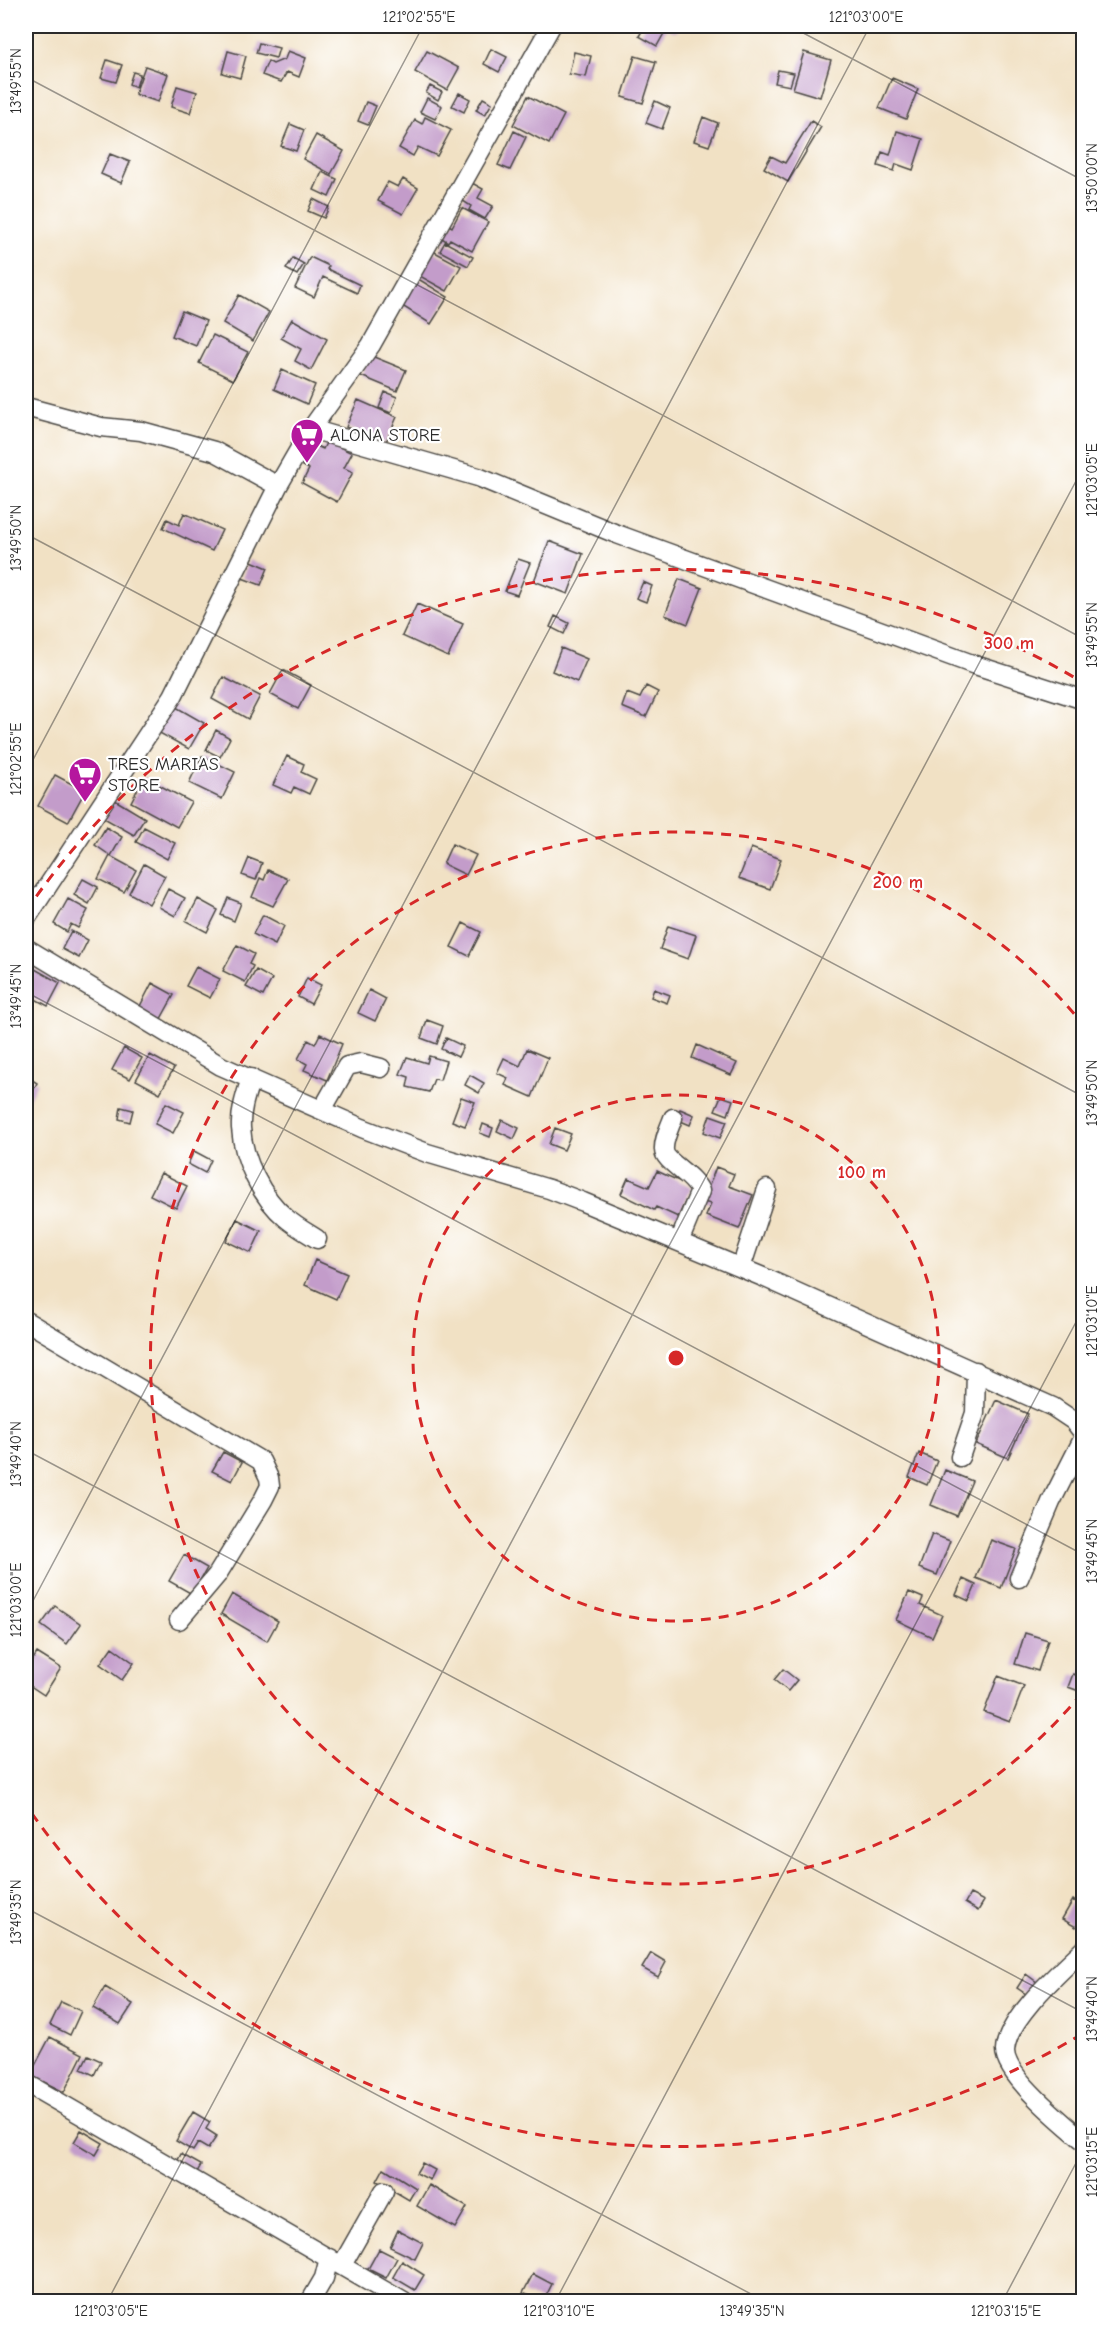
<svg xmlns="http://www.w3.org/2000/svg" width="1109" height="2327" viewBox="0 0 1109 2327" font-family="'Comic Neue',sans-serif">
<rect width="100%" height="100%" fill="#fff"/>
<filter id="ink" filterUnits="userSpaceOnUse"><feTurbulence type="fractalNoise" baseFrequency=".0167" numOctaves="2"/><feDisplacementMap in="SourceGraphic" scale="12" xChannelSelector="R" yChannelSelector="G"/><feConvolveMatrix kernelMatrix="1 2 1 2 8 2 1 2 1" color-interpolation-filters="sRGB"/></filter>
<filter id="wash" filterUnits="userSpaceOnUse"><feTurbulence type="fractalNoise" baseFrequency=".008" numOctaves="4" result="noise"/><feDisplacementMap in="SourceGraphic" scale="24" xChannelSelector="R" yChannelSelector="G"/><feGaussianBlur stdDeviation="1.35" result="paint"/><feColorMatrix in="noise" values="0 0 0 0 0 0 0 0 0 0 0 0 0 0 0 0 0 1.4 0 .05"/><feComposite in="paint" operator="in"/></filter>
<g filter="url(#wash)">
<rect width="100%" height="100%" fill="#f1e1c4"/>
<g id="blocks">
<path fill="#c39cca" d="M645,26H679L676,32L667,28L657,46L639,36Z
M259,43L279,48L276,58L256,53Z
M491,49L507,57L499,72L484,64Z
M228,51L246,56L240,78L222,73Z
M288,51L306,58L299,77L287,72L281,82L262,75L268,61L273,64L285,59Z
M427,51L459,68L447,90L415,72Z
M574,52L591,56L586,77L569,74Z
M804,52L831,60L820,97L793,89Z
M635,56L656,62L643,103L622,97Z
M107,60L122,65L116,82L101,78Z
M145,66L168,74L158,102L135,94Z
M778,70L794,73L790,86L775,83Z
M133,72L140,74L136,87L129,84Z
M892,78L918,89L906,119L879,108Z
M177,86L197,92L190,113L171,107Z
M430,86L442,92L438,100L426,93Z
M459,93L470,99L464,112L452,106Z
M528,96L564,115L549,144L513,125Z
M427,98L442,106L435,119L420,112Z
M483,98L492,103L485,115L476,110Z
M655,101L670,108L662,129L646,123Z
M366,102L376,106L368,125L358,121Z
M425,117L451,130L437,156L418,147L413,156L399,148L415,120L422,124Z
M703,117L718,123L709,146L694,141Z
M811,121L821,127L788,182L764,168L771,156L785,163Z
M290,124L304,130L296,151L281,146Z
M514,131L526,137L510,170L498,165Z
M897,131L923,139L913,170L896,164L894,171L878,166L882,152L890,155Z
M316,135L344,151L331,174L303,159Z
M110,154L130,162L121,183L101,174Z
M322,172L337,179L329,197L314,190Z
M403,179L418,188L403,214L378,201L388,182L398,187Z
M472,183L483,189L478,198L493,206L485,219L469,210L471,206L463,201Z
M313,199L329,207L324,218L308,211Z
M462,208L488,222L472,251L450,239L448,242L440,237L447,224L452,227Z
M445,242L473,257L468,266L440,251Z
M431,250L461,266L447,291L418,275Z
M310,257L329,266L327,269L360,285L357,293L323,277L314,297L295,288Z
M293,258L304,264L297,275L286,269Z
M415,277L448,297L431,324L399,304Z
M239,295L269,312L253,341L223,323Z
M182,311L206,321L196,346L172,336Z
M292,319L327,339L311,370L295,361L301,349L281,338Z
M213,335L248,352L233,380L199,363Z
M369,355L406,370L397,391L361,376Z
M282,370L315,385L307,404L274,389Z
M385,392L397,397L391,413L379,408Z
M358,400L397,417L385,444L346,427Z
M327,441L352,453L344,468L353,472L337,502L302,483L309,469L303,466L314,445L323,449Z
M184,513L222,530L212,551L163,528L167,519L179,525Z
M549,541L583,554L568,594L534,581Z
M518,559L530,563L517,595L505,591Z
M249,560L268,568L261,585L242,578Z
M679,579L702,588L688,624L665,615Z
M643,582L652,586L646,602L636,598Z
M417,604L463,624L448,657L402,636Z
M555,616L569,623L564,634L550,627Z
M561,648L587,659L577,682L552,671Z
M283,670L311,685L298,709L270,694Z
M223,677L260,696L248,719L212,699Z
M646,686L658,692L646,717L622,707L627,693L640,698Z
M169,703L204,723L189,749L154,730Z
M216,730L230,738L220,757L206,750Z
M202,756L235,772L222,799L189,783Z
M287,756L304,764L301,772L316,779L309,794L294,787L291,793L273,785Z
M55,775L85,791L68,822L38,806Z
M144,777L191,802L177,827L131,802Z
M115,800L145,818L134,835L104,818Z
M106,827L122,837L111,856L95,845Z
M144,827L175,843L167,859L136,842Z
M452,844L476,855L466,875L443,864Z
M751,848L781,859L770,889L739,878Z
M110,856L136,870L124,892L98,879Z
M249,858L262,863L256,880L242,875Z
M144,864L165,876L149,904L129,893Z
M268,870L288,879L273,906L252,897L260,878L264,880Z
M83,879L98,887L89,904L74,895Z
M168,889L185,898L175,916L159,907Z
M228,898L241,903L234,921L221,915Z
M68,899L88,910L78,928L71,924L67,932L54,924Z
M198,899L218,910L207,932L186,921Z
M263,915L284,926L275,945L253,934Z
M463,923L481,932L469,956L451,947Z
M668,926L696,935L688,959L660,949Z
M71,931L88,940L79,958L62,949Z
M237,945L254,954L249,964L253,966L245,982L223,971Z
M26,964L60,983L48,1006L26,994Z
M196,967L220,979L210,998L186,986Z
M256,970L272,979L263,996L246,987Z
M307,978L321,985L311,1004L298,997Z
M152,983L174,995L158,1024L137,1012Z
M654,989L670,995L667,1003L651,997Z
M369,990L386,999L375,1021L358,1013Z
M427,1020L443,1026L437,1044L421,1038Z
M320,1034L342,1044L327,1080L304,1070L307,1064L298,1059L308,1040L315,1044Z
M446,1038L463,1046L458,1057L441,1049Z
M697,1045L737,1063L731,1075L692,1058Z
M124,1048L142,1058L130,1079L112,1070Z
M527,1049L548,1058L532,1097L505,1085L508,1078L497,1073L504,1058L520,1066Z
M150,1055L174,1068L160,1093L136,1080Z
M429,1056L446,1061L440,1080L434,1079L429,1092L407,1087L409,1077L400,1074L407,1057L427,1063Z
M470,1075L484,1083L479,1093L465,1085Z
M26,1076L37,1083L27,1102L26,1101Z
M721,1096L733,1100L728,1115L715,1110Z
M461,1097L475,1102L465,1126L452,1121Z
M166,1103L184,1112L173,1133L155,1124Z
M121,1107L133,1110L130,1122L119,1119Z
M680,1109L694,1115L690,1125L676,1119Z
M710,1115L727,1121L720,1138L704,1132Z
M502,1120L519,1128L514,1139L497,1131Z
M483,1124L493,1128L490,1137L480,1133Z
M555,1128L571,1134L564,1150L549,1144Z
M194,1151L211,1160L205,1173L188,1164Z
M716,1167L734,1174L729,1186L753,1195L739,1229L706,1216L711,1204L703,1202Z
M657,1171L692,1187L678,1217L656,1207L654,1210L621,1194L628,1178L649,1187Z
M161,1173L187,1186L176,1208L150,1195Z
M237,1219L261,1231L251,1253L226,1241Z
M315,1260L347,1274L336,1299L305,1285Z
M996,1400L1028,1414L1008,1458L976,1444Z
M223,1452L242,1462L232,1481L212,1471Z
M919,1453L937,1461L927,1485L909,1477Z
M945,1470L972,1481L957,1516L931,1505Z
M932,1534L950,1541L937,1575L919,1568Z
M991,1540L1016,1549L1001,1588L976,1578Z
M184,1555L207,1568L192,1594L169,1581Z
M963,1579L976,1585L969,1601L956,1595Z
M909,1592L923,1598L920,1605L942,1615L932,1637L896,1620Z
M232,1594L278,1621L267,1641L221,1614Z
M55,1606L81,1624L67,1644L41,1625Z
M1025,1633L1048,1640L1038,1671L1015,1664Z
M112,1647L134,1663L122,1680L100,1664Z
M37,1653L61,1668L44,1695L26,1683V1670Z
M1084,1665V1689L1082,1692L1068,1687L1073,1674L1079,1676Z
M783,1669L797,1680L788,1691L774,1680Z
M998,1676L1024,1686L1010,1722L984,1712Z
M970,1894L984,1901L978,1911L965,1903Z
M1073,1900L1084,1906V1915L1076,1927L1062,1919Z
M651,1953L666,1962L658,1977L642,1968Z
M1026,1974L1038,1983L1029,1996L1017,1988Z
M105,1987L133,2004L120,2024L93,2008Z
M61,2002L81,2011L70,2035L50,2025Z
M50,2037L83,2054L64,2092L30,2075Z
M88,2055L101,2061L94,2075L81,2069Z
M193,2112L210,2122L206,2129L217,2136L208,2149L198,2143L193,2151L176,2141Z
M81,2130L103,2143L96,2155L74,2142Z
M181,2154L201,2165L197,2172L177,2162Z
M422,2163L435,2170L430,2180L416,2173Z
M384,2168L416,2188L409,2200L377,2181Z
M429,2185L467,2207L455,2228L417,2206Z
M398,2230L423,2243L415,2259L390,2247Z
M379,2249L397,2258L386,2278L368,2269Z
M402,2261L424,2275L415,2290L393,2277Z
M533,2274L552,2284L543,2302L523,2293Z"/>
</g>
</g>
<g filter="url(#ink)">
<use href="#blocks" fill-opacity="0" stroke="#494642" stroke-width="1.5"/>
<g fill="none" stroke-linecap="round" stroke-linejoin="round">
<g stroke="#494642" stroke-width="21">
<path id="minor" d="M26,407L101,427L141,431L214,451L278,486
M311,429L478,477L614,533L975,665L1084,700
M26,919L173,696L278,486L311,429L371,345L551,26
M26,948L221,1066L362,1128L427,1153L549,1189L583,1202L763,1277L1053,1407L1074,1421L1084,1434
M251,1078C246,1094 240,1111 241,1128C243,1160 262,1198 286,1218C295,1226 306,1232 317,1239
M322,1110L347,1066L361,1063L381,1068
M673,1118C670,1127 663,1140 664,1150C664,1162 693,1174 700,1191L679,1242
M741,1268L767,1189
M26,1321L261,1461L269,1478L270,1486L263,1500L217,1575L179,1620
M960,1457L975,1413L976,1371
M1019,1578L1051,1502L1084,1437
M1084,1949C1061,1971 1006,2019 1005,2051C1005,2076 1065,2125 1084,2141
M26,2083L404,2302
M342,2265L384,2191
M310,2302L324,2278L329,2258"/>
</g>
<use href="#minor" stroke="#fff" stroke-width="18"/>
</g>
</g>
<path fill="none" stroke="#2b2b2b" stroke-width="1.5" stroke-opacity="0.45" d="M790,26L1084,181M26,77L1084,639M26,534L1084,1097M26,773L423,26M26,992L1084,1555M26,1450L1084,2013M26,1614L870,26M26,1908L766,2302M107,2302L1084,466M555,2302L1084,1307M1002,2302L1084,2148"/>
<g fill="none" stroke="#d62828" stroke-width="3" stroke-dasharray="10 8">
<circle cx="676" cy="1358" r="263"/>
<path d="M1082 1693A526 526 0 1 1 1082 1023"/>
<path d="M1082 2034A789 789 0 0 1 26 1805M26 911A789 789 0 0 1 1082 682"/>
</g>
<defs>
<g id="supermarket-pin" transform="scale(1.725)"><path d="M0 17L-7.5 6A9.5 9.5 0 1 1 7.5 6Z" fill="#b5179e" stroke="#fff"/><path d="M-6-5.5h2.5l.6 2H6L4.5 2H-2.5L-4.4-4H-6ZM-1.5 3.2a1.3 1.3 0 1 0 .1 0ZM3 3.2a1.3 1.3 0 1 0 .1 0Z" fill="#fff"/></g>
</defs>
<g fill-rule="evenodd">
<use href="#supermarket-pin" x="307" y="435"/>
<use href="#supermarket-pin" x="85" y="774"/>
</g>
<g text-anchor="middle" stroke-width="4.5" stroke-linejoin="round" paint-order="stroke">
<g font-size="18" fill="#2b2b2b" stroke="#fff" text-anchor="start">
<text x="330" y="441">ALONA STORE</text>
<text x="108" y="770">TRES MARIAS<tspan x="108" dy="21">STORE</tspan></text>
</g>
</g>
<circle cx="676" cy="1358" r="9" fill="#d62828" stroke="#fff" stroke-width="3"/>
<g font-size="18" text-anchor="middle" font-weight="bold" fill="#d62828" stroke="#fff" stroke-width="4.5" stroke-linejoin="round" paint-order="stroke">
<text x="1009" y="649">300 m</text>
<text x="898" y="888">200 m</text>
<text x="862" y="1178">100 m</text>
</g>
<rect width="1109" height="2327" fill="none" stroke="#fff" stroke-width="66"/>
<rect x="33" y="33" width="1043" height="2261" fill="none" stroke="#2b2b2b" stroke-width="2"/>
<g font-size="15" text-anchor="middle" fill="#2b2b2b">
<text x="419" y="22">121°02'55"E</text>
<text x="866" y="22">121°03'00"E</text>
<text transform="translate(16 81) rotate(-90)" y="5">13°49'55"N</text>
<text transform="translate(1092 178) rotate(-90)" y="5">13°50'00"N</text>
<text transform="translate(1092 480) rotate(-90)" y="5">121°03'05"E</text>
<text transform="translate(16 538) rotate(-90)" y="5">13°49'50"N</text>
<text transform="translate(1092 635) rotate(-90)" y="5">13°49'55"N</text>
<text transform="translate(16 759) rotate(-90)" y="5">121°02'55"E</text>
<text transform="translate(16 996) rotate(-90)" y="5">13°49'45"N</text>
<text transform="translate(1092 1093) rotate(-90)" y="5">13°49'50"N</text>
<text transform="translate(1092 1321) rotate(-90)" y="5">121°03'10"E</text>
<text transform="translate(16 1454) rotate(-90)" y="5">13°49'40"N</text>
<text transform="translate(1092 1551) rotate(-90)" y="5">13°49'45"N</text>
<text transform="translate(16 1600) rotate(-90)" y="5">121°03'00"E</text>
<text transform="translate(16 1912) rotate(-90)" y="5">13°49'35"N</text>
<text transform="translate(1092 2009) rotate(-90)" y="5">13°49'40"N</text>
<text transform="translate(1092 2162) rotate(-90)" y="5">121°03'15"E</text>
<text x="111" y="2316">121°03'05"E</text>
<text x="559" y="2316">121°03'10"E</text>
<text x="752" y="2316">13°49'35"N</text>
<text x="1006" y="2316">121°03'15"E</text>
</g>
</svg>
